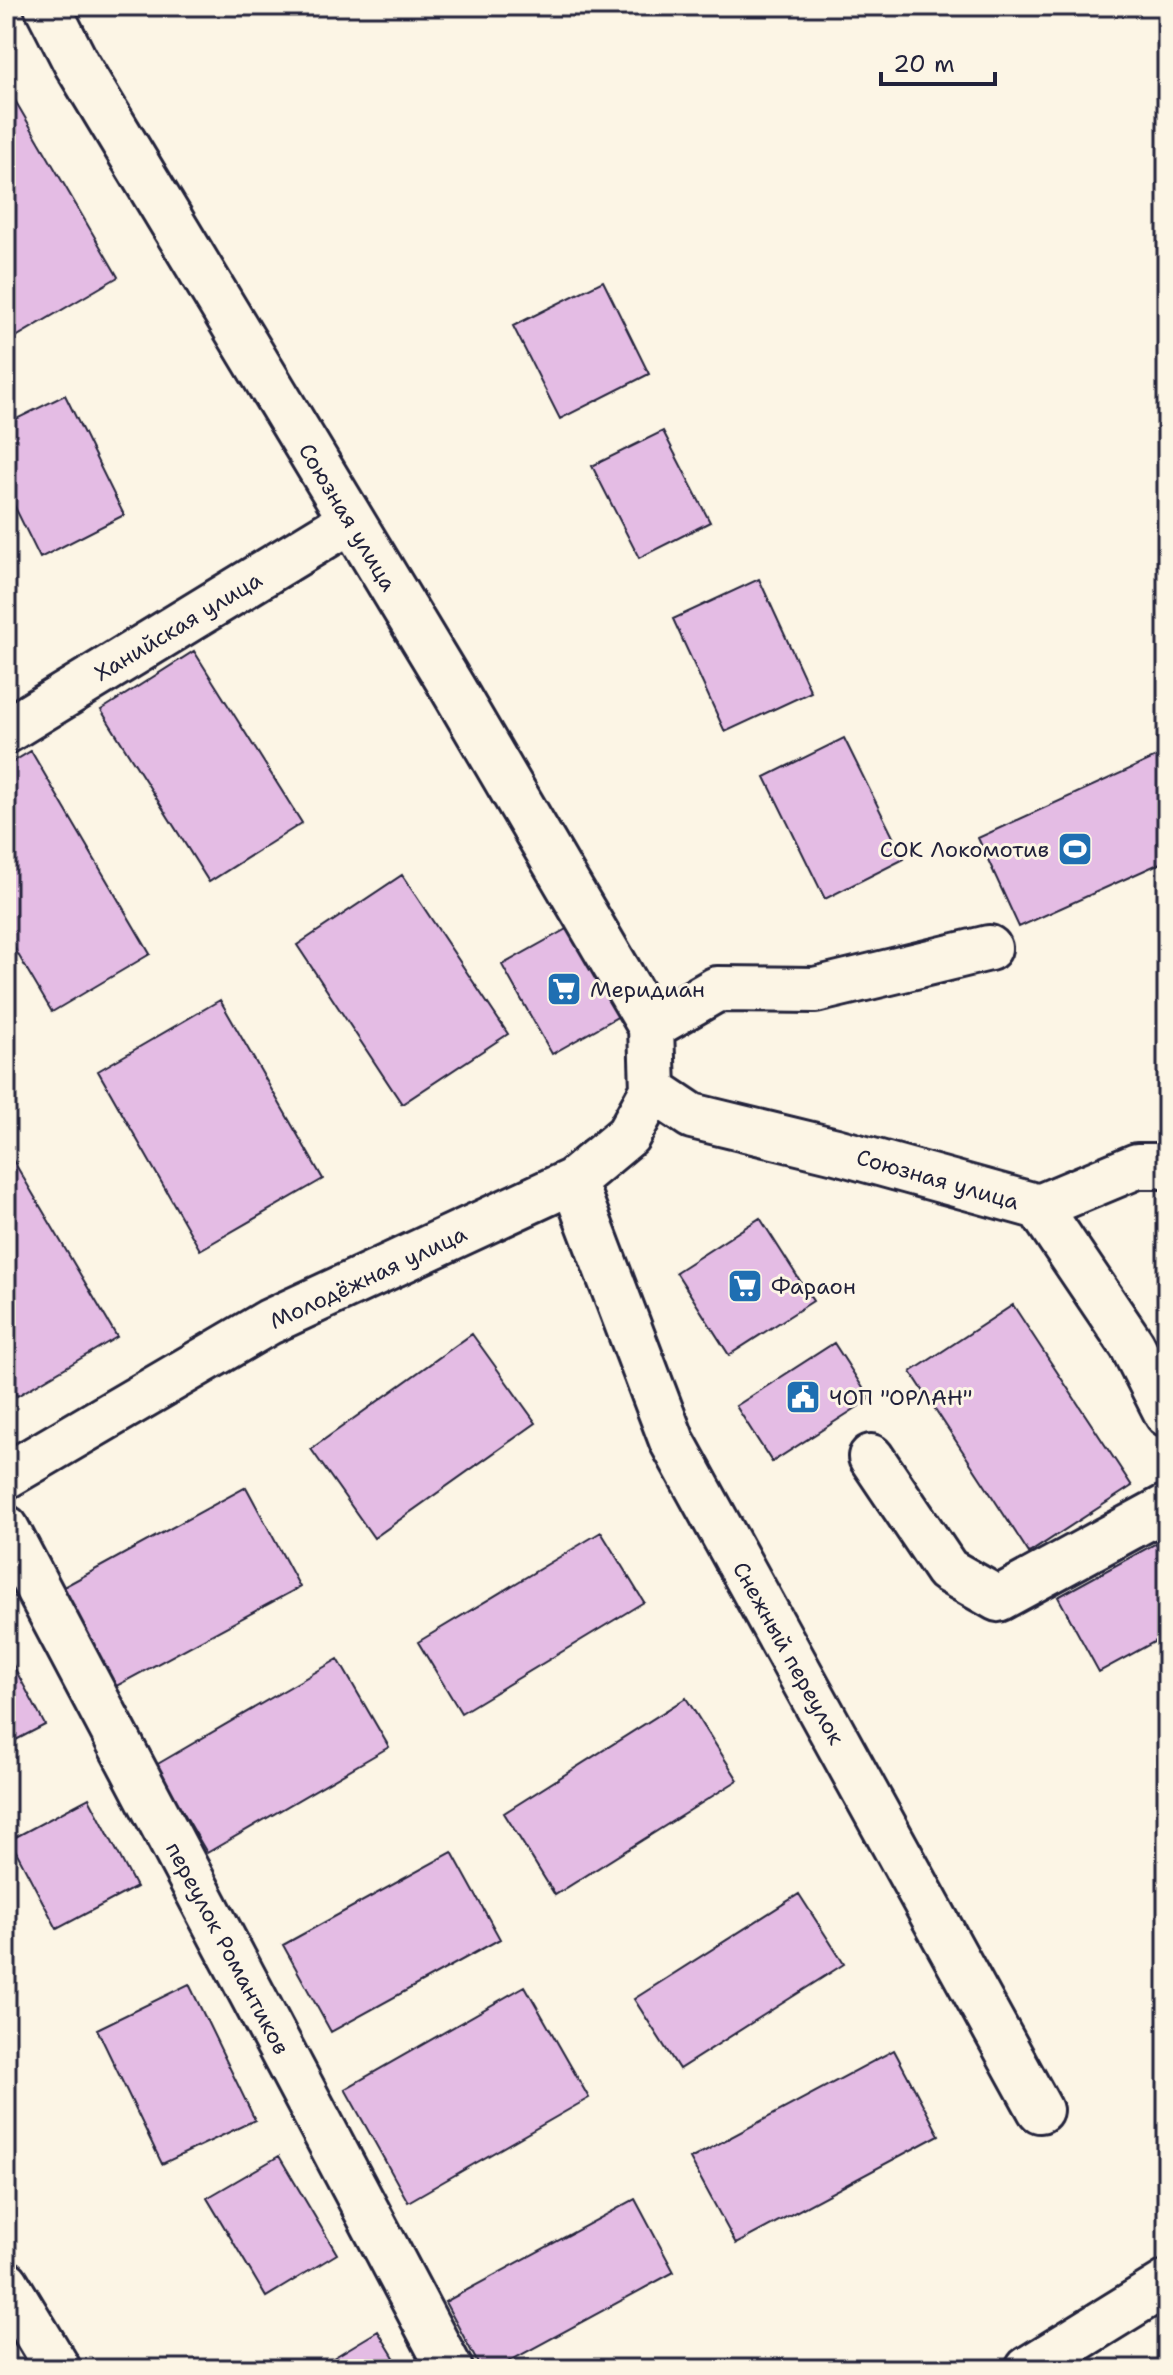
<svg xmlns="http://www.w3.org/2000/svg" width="1173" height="2375" viewBox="0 0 1173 2375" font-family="'Shantell Sans',sans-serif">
<rect width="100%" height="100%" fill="#fcf5e5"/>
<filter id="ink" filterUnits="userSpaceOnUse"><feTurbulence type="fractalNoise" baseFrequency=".0125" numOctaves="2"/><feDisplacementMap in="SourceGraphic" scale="16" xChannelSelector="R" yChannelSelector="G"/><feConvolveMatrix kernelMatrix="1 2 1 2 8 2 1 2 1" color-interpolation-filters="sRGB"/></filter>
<g filter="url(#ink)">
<path fill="#e4bce4" stroke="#22223b" stroke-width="2" d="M6,85L118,277L14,338L6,323Z
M603,281L649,374L560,419L513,326Z
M65,395L124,515L40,558L6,489V424Z
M663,431L710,522L639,558L592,466Z
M759,579L811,692L725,732L673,619Z
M194,651L302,823L209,882L101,710Z
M844,738L904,859L825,899L765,777Z
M31,751L150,954L52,1012L6,934V766Z
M1167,752V860L1019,927L978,838Z
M402,875L508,1034L402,1104L297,945Z
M577,923L626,1012L552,1054L502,965Z
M220,1000L323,1179L200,1250L98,1071Z
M10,1155L117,1337L17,1396L6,1376V1158Z
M760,1218L813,1301L729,1355L676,1272Z
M1013,1305L1132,1486L1029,1553L911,1372Z
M472,1334L536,1423L374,1538L311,1449Z
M834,1343L870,1399L772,1462L736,1406Z
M246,1487L300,1587L111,1689L58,1590Z
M601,1532L644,1602L461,1713L418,1642Z
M1160,1541L1167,1554V1635L1099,1672L1058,1597Z
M6,1652L45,1725L6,1745Z
M338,1659L389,1747L207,1853L156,1765Z
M686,1698L738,1780L555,1895L504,1813Z
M89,1798L136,1887L57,1929L10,1840Z
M452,1852L500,1939L331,2032L283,1945Z
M799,1894L844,1964L679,2069L634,1999Z
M189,1984L255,2120L162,2164L97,2029Z
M525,1986L589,2098L408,2202L345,2089Z
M894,2050L939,2135L736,2244L690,2159Z
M279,2156L337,2254L266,2297L207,2198Z
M635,2199L674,2272L495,2369H481L445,2302Z
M378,2331L401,2369H315Z"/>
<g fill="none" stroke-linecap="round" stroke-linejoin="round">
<g stroke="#22223b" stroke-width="50">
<path id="minor" d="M6,731L350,521
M651,1027L717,989L815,990L989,948
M653,1090L692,1116L836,1151L1039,1207L1132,1345L1167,1414
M573,1181L672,1441L1040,2110
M1039,1207L1137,1166H1167
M871,1457L947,1570L998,1599L1167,1507
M6,1476L269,1322L573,1181L628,1135L653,1090L651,1027L452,687L76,63L47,6
M6,1528L450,2369
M6,2283L58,2369
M1028,2369L1167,2283"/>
</g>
<use href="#minor" stroke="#fcf5e5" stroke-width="44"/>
</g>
</g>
<defs>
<g id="stadium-square" transform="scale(1.8)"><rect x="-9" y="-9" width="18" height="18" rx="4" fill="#1f6fb2" stroke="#fcf5e5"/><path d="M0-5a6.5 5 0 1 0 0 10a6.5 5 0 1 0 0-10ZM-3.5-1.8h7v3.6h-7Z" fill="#fff"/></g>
<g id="supermarket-square" transform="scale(1.8)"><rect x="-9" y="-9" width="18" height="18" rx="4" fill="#1f6fb2" stroke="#fcf5e5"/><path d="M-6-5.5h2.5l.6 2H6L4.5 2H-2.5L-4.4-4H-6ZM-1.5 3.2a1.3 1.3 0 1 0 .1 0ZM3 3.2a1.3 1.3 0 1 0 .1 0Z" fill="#fff"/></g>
<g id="civic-square" transform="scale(1.8)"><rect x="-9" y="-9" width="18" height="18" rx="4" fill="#1f6fb2" stroke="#fcf5e5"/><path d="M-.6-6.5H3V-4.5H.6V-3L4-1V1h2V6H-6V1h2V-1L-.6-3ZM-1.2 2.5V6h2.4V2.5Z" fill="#fff"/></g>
</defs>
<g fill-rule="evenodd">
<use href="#stadium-square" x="1075" y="849"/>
<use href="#supermarket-square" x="564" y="989"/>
<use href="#supermarket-square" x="745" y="1286"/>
<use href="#civic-square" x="803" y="1397"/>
</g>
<g text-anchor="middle" stroke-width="6" stroke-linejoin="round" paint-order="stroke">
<g font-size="22" fill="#22223b" stroke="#fcf5e5">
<text transform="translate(348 517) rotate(59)" y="8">Союзная улица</text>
<text transform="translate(178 626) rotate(-31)" y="8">Ханийская улица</text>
<text transform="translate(938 1179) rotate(16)" y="8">Союзная улица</text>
<text transform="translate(368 1277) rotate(-25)" y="8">Молодёжная улица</text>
<text transform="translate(789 1653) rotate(61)" y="8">Снежный переулок</text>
<text transform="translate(228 1948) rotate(62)" y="8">переулок Романтиков</text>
</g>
<g font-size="22" fill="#22223b" stroke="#fcf5e5" text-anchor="start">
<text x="1049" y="857" text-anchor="end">СОК Локомотив</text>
<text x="590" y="997">Меридиан</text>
<text x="771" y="1294">Фараон</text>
<text x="829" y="1405">ЧОП "ОРЛАН"</text>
</g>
</g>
<rect width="1173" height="2375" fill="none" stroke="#fcf5e5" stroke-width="32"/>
<rect x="16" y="16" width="1141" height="2343" fill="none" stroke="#22223b" stroke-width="3" filter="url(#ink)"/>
<path d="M881 72v12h114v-12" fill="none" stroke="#22223b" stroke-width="4"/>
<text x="893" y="72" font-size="24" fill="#22223b" stroke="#fcf5e5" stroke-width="6" paint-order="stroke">20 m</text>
</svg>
